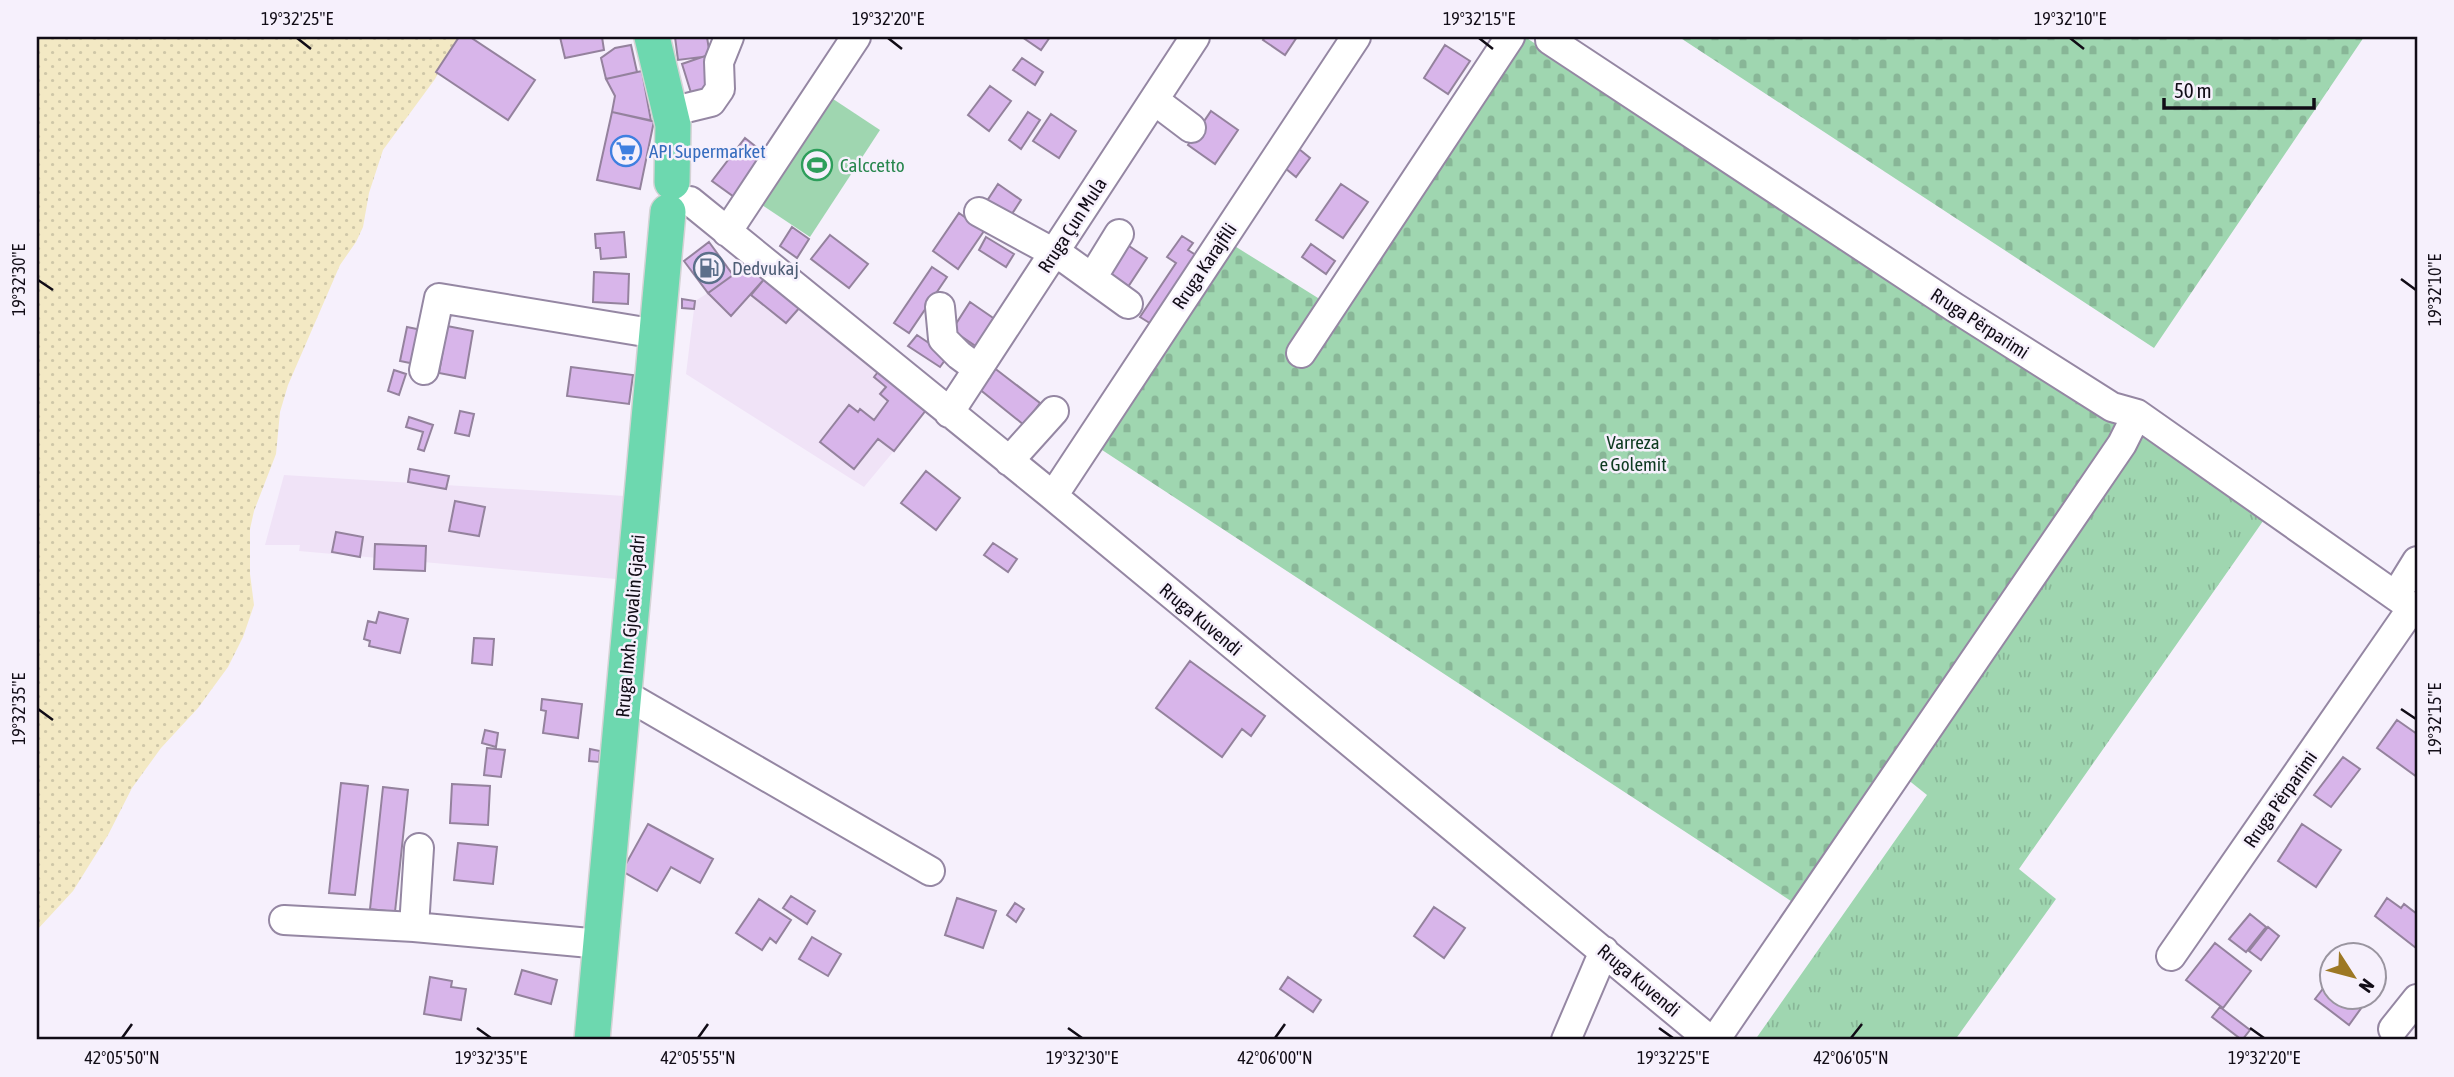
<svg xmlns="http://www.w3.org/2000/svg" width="2454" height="1077" viewBox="0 0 2454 1077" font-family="'Asap Condensed',sans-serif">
<defs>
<pattern id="grass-tufts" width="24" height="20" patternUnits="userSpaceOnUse" patternTransform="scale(1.75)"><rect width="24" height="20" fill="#9fd6b0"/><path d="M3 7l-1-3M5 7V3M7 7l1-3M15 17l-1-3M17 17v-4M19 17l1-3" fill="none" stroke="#88b697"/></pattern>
<pattern id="sand-dots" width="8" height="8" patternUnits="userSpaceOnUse" patternTransform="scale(1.75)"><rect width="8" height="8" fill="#f3e9c4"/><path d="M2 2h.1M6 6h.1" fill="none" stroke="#cfc7a8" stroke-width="1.8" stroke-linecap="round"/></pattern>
<pattern id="cemetery-stones" width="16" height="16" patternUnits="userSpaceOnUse" patternTransform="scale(1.75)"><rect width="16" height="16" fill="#9fd6b0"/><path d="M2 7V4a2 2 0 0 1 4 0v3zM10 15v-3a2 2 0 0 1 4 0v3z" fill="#88b697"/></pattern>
</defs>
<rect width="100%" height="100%" fill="#f6f0fc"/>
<path fill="#f0e3f7" d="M766,277L928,410L864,487L686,374L695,301L708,293L731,316Z
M284,475L625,496L616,579L299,551L300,545H265Z"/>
<path fill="url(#grass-tufts)" d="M2142,430L2268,514L2019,869L2056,899L1955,1040H1755L1927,795L1902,775Z"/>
<path fill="url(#sand-dots)" d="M37,37H463L449,53L435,79L383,150L369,193L363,227L356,242L340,265L288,385L280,412L276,454L254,511L250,529V574L254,605L243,637L228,667L198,708L161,748L132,788L108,835L73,891L37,930Z"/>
<path fill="url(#cemetery-stones)" d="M1503,37H1525L2124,430L1797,905L1099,448L1233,245L1326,303Z
M1679,37H2364L2154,348Z"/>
<path fill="#9fd6b0" d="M824,93L880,130L810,237L753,199Z"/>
<path fill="#d8b5ea" stroke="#94829d" stroke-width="2" d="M459,37H470L535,80L508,120L436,72Z
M560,37H602L604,50L565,58Z
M675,37H707L710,56L678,60Z
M1022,37H1050L1041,50Z
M1265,37H1297L1285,55L1263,40Z
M631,45L637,72L606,79L601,58L615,48Z
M1445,45L1470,61L1448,94L1424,78Z
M705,56L713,89L692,96L682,64Z
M1022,58L1043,72L1035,85L1013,70Z
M642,71L651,121L612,112L615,96L606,79Z
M990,86L1011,101L989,131L968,115Z
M1211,111L1238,130L1215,164L1188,145Z
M612,112L654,121L640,189L597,180Z
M1028,112L1040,120L1021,149L1009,140Z
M1051,114L1076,131L1059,158L1033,141Z
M745,138L769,157L737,199L712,181Z
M1299,149L1310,158L1296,177L1285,168Z
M998,184L1021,200L1006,223L983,207Z
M1341,184L1368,202L1343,238L1316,220Z
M959,213L984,231L958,269L933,251Z
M792,227L809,239L797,258L780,246Z
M624,232L626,257L601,259L600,248H596L595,234Z
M830,235L868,264L849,288L811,259Z
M1182,236L1193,243L1188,250L1202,259L1156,327L1140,317L1176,263L1167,257Z
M986,237L1014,254L1006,267L979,250Z
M709,242L733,275L708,293L684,261Z
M1123,242L1147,258L1124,293L1100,276Z
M1311,244L1335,261L1326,274L1302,257Z
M746,260L766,277L731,316L708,293L733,275Z
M932,267L947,277L909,333L894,323Z
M594,272L629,274L628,304L593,302Z
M766,277L801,306L786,323L751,295Z
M682,299L695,301L694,309L682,308Z
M970,302L999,322L980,349L952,330Z
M447,326L473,331L465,378L439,373Z
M407,327L422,330L415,364L400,361Z
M917,335L948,356L940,367L908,346Z
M571,367L633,375L629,404L567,396Z
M882,367L930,405L894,451L878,439L854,469L820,442L849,405L858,412L860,409L874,420L888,401L880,394L886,387L874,377Z
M993,367L1040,403L1024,425L978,388Z
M394,370L406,374L399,395L388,391Z
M460,411L474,414L469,436L455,433Z
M409,417L433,425L424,451L418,449L423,432L406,427Z
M410,469L449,476L446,489L408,482Z
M926,471L960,498L936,530L901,503Z
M455,501L485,507L479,536L449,531Z
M336,532L363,537L360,557L332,552Z
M993,543L1017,559L1008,572L984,555Z
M375,544L426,546L425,571L374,569Z
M379,612L408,619L400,653L369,646L370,641L364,639L368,621L376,623Z
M474,638L494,639L492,665L472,663Z
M1190,661L1265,716L1251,736L1242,729L1222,757L1156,708Z
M542,699L582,704L578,738L543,733L546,711L541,710Z
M2397,720L2417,734V777L2377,748Z
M485,730L498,733L496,747L482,743Z
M487,748L505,750L501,777L484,775Z
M590,749L600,751L599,762L589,761Z
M2343,757L2360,769L2331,807L2314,795Z
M341,783L368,786L355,895L329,893Z
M452,784L490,786L488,825L450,823Z
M383,787L408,790L395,912L370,909Z
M648,824L713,859L700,883L671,867L657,891L622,871Z
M2302,824L2341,850L2316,887L2278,861Z
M458,843L497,847L493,884L454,880Z
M791,896L815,911L807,924L783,908Z
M957,898L996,911L983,948L945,935Z
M2387,898L2401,908L2404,904L2417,914L2416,948L2375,916Z
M759,899L791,920L776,943L770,938L762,950L736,933Z
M1015,903L1024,909L1016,922L1007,915Z
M1434,907L1465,928L1444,958L1414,936Z
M2250,914L2266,927L2246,952L2229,939Z
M2268,927L2279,936L2261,960L2249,951Z
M812,937L841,954L828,976L799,959Z
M2215,943L2251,971L2223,1008L2186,980Z
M522,970L557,980L551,1004L515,994Z
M430,977L452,981L451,987L466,989L461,1020L424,1014Z
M1288,977L1321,1000L1313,1012L1280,989Z
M2332,977V996H2370L2349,1025L2315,999Z
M2220,1007L2250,1030L2242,1040L2212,1017Z"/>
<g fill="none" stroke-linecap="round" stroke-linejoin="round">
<g stroke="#9587a3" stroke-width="32">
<path id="minor" d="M1550,37V40L1954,307L2112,407L2137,414L2417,611
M1154,100L1191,128
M670,112L711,102L720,89L719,62L729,37
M690,201L1053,496L1710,1040
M979,212L1067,260L1128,304
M727,232L856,37
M1092,278L1119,234
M940,307L943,339L959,355L978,369
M1301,353L1510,37
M424,370L439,298L657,334
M949,413L1195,37
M1009,461L1054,411
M1053,496L1356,37
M2396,595L2417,561
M624,694L930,871
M284,920L414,927L601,944
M414,927L419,848
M2171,956L2412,608
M2393,1029L2417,999
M1566,1040L1604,951
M1715,1040L2122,444L2137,414"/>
</g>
<g stroke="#d4d3d5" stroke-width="38">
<path id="major" d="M652,37L673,125L672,182
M592,1040L668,212"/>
</g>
<use href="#minor" stroke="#fff" stroke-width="28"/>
<use href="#major" stroke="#6dd8af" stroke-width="35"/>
</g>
<path fill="none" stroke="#110c16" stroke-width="2.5" d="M297,38L311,49M888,38L902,49M1479,38L1493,49M2070,38L2084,49M2401,279L2416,290M38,280L53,290M38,709L53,720M2401,709L2416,719M477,1028L491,1038M1068,1028L1082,1038M1659,1028L1673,1038M2250,1028L2264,1038M122,1038L132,1024M698,1038L708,1024M1275,1038L1285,1024M1851,1038L1862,1024"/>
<defs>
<g id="supermarket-ring" transform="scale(1.575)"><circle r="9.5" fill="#f6f0fc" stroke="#3f7fe0" stroke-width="1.5"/><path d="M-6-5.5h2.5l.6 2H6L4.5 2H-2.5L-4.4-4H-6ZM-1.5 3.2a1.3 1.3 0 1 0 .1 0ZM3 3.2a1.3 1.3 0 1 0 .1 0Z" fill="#3f7fe0"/></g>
<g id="stadium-ring" transform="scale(1.575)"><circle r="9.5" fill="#f6f0fc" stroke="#2e9e5b" stroke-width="1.5"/><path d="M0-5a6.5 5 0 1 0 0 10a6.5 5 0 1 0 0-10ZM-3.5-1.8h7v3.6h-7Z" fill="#2e9e5b"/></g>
<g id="fuel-ring" transform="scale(1.575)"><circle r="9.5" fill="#f6f0fc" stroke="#5c6f8a" stroke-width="1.5"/><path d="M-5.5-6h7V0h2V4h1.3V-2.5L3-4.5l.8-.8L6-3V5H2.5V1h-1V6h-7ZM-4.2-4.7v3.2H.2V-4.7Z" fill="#5c6f8a"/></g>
</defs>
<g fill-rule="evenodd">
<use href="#supermarket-ring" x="626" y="151"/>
<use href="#stadium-ring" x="817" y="165"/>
<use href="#fuel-ring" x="709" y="268"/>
</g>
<g text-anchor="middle" stroke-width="5" stroke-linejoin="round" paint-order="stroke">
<g font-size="19" fill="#366cbe" stroke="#f6f0fc" text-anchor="start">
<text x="649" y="158">API Supermarket</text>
</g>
<g font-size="19" fill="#27864d" stroke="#f6f0fc" text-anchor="start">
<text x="840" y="172">Calccetto</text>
</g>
<g font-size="19" fill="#110c16" stroke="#f6f0fc">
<text transform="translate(1072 225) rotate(-57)" y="7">Rruga Çun Mula</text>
<text transform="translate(1204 266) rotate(-56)" y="7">Rruga Karajfili</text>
<text transform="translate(1980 323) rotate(33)" y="7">Rruga Përparimi</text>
<text transform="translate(1201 619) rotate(40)" y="7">Rruga Kuvendi</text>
<text transform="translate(630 626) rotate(-85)" y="7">Rruga Inxh. Gjovalin Gjadri</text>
<text transform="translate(2280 799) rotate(-55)" y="7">Rruga Përparimi</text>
<text transform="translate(1639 980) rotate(40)" y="7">Rruga Kuvendi</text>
</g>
<g font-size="19" fill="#4e5e75" stroke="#f6f0fc" text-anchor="start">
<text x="732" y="275">Dedvukaj</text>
</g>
<g font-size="19" fill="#0d3a20" stroke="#f6f0fc">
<text x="1633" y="449">Varreza<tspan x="1633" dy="22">e Golemit</tspan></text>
</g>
</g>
<rect width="2454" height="1077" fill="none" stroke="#f6f0fc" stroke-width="77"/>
<g transform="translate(2353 976) rotate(126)"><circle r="33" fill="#f6f0fc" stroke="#9a95a0" stroke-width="2"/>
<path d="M0-5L12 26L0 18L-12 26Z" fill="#9d7824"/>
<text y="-10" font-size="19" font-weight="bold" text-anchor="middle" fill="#110c16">N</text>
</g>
<path d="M2164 98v10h150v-10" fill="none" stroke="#110c16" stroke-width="3.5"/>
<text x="2174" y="98" font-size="21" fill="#110c16" stroke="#f6f0fc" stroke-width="5" paint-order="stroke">50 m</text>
<rect x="38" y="38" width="2378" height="1000" fill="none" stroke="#110c16" stroke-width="2.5"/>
<g font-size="18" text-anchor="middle" fill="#110c16">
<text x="297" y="25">19°32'25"E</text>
<text x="888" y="25">19°32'20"E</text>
<text x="1479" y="25">19°32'15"E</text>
<text x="2070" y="25">19°32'10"E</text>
<text transform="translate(19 280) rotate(-90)" y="6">19°32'30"E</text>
<text transform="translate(2435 290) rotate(-90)" y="6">19°32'10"E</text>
<text transform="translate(19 709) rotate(-90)" y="6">19°32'35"E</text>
<text transform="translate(2435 719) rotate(-90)" y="6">19°32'15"E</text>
<text x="122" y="1064">42°05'50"N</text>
<text x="491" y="1064">19°32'35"E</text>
<text x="698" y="1064">42°05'55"N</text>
<text x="1082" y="1064">19°32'30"E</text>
<text x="1275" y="1064">42°06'00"N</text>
<text x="1673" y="1064">19°32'25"E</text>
<text x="1851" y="1064">42°06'05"N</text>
<text x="2264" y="1064">19°32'20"E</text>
</g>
</svg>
